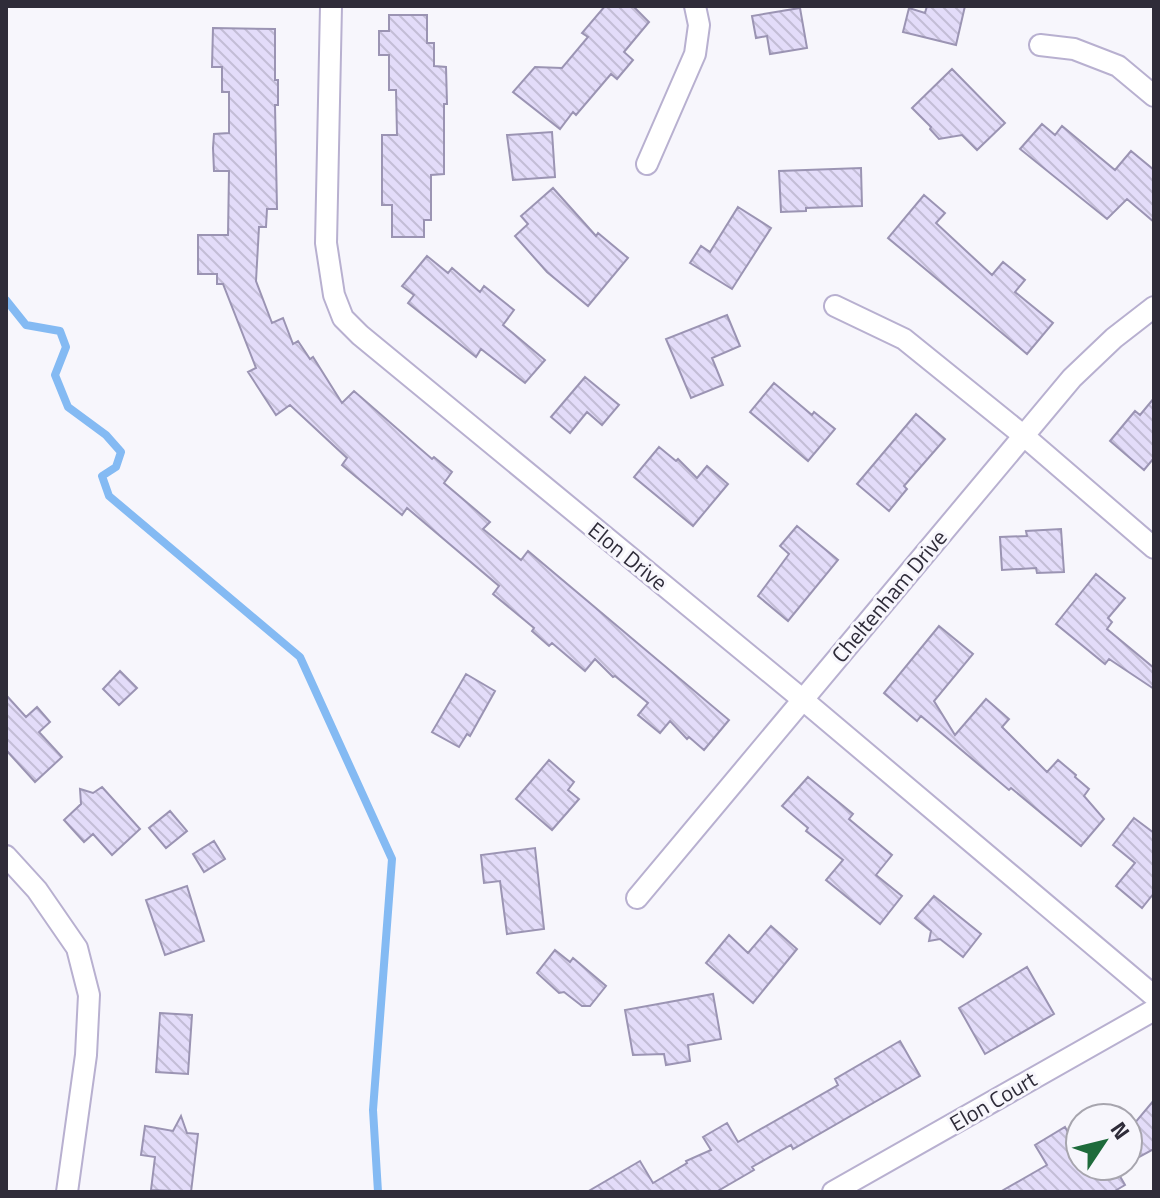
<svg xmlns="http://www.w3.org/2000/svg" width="1160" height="1198" viewBox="0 0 1160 1198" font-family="'Titillium Web',sans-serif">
<defs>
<pattern id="building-back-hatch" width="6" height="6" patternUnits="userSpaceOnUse" patternTransform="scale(2)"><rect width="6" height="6" fill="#e3dcf9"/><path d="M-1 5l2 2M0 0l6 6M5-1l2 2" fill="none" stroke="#c3bdd6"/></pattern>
</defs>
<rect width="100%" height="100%" fill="#f7f6fc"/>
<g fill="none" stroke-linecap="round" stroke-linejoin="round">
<path stroke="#84baf3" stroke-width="8" d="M6,300L26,325L60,331L66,347L55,375L68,407L106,435L121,452L116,467L102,476L109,496L300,657L392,859L373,1110L378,1192"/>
</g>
<path fill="url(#building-back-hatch)" stroke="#9b94b3" stroke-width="2" d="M605,6H633L649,22L624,52L633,60L617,79L611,74L576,115L573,112L560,129L513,92L535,67L562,68L588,37L582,33Z
M927,6H965L956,45L903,32L909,8L925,13Z
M800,8L807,48L770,54L767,36L756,38L752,16Z
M389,15H427V43H434V66L446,67L447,104H444V174L431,175V220H424V237H392V205H382V135H397L396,90H389V55H379V31H389Z
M213,28L275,29V80H278V105H275L277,209H267L266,227H259L256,281L272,323L283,318L293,344L298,341L310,359L313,357L342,403L354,391L432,459L434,457L452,472L444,483L490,522L483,529L521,560L528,551L729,720L704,750L689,737L687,739L670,721L660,733L638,715L648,703L615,676L613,677L595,659L585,671L552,643L549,646L532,631L534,628L493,594L499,586L407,508L402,515L342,465L347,458L290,405L276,415L248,372L256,368L223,284H217V274H198V235H228L229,171H214L213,148L214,134L229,133V92H222V67H212Z
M952,69L1005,123L977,150L962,135L939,139L930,129L931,127L912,108Z
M1042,124L1055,135L1062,126L1115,170L1131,151L1154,170V222L1127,199L1107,219L1020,149Z
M552,132L555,177L513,180L507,135Z
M861,168L862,206L806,208V211L781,212L779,171Z
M553,188L596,236L598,233L628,258L588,306L547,272L515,236L528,224L521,216Z
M924,195L945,213L936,223L992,275L1003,262L1025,280L1015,292L1053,323L1027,354L888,238Z
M738,207L771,228L732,289L690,263L701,246L710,252Z
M427,256L448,273L452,268L480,292L484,286L514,310L503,325L545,360L525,383L481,349L476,357L408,303L414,295L402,286Z
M727,315L740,346L712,358L723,385L691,398L666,339Z
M585,377L619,405L602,425L587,412L570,433L551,417Z
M774,383L812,415L814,412L835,429L808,461L750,412Z
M1154,398V458L1144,470L1110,441L1135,411L1140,415Z
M916,414L945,439L904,486L907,489L889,511L857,484Z
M659,447L676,461L678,459L697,478L707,466L728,484L693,526L634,477Z
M797,526L838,560L788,621L758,596L789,554L780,546Z
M1061,529L1064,572L1037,573L1036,568L1002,570L1000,537L1027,536L1026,531Z
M1096,574L1125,598L1108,618L1112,622L1107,629L1154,668V689L1109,659L1105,664L1056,624Z
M939,626L973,654L934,701L955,735L986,699L1009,719L1002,727L1047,772L1058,760L1076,775L1075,777L1089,789L1084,796L1104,819L1081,846L1011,788L1009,790L921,716L917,721L884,693Z
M120,671L137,688L119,705L103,689Z
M466,674L495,691L470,736L467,734L459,747L432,732Z
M6,695L26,717L37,707L50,722L39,732L62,757L35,782L6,750Z
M549,760L574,782L568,790L579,799L552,830L516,799Z
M808,777L853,814L849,819L892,855L876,875L902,896L880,924L826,880L843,860L806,831L808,828L782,806Z
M102,787L140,829L112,855L93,834L84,842L64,820L81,804L80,789L93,793Z
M170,811L187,831L166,848L149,828Z
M1134,818L1154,833V893L1142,908L1116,886L1135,863L1113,845Z
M214,841L225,859L204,872L193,854Z
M535,848L544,929L507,934L500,881L484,883L481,855Z
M187,886L204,941L165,955L146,900Z
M934,896L981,934L963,957L940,939L929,941L931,931L915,918Z
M771,926L797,949L753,1003L706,963L729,935L748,953Z
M555,950L570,962L573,958L606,986L590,1006H582L564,992L559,993L537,973Z
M1027,967L1054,1014L985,1054L959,1008Z
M713,994L721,1039L688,1045L690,1061L666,1065L664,1054L633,1055L625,1010Z
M160,1013L192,1015L188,1074L156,1072Z
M900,1041L920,1076L793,1149L791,1145L752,1167L754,1170L716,1192H587L640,1161L653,1183L687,1163L686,1161L711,1150L703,1137L727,1123L738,1142L838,1085L835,1079Z
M1154,1100V1149L1128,1163V1131Z
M181,1116L187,1133L198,1134L191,1192L151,1190L155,1157L141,1155L145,1126L173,1131Z
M1065,1127L1080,1154V1166H1114L1125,1185L1113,1192H1000L1047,1165L1035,1145Z"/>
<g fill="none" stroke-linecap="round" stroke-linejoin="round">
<g stroke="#b8b0d0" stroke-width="24">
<path id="street" d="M331,6L326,243L334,295L343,318L360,335L802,699L1154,996
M1040,45L1074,49L1118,66L1154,96
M647,164L695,54L699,25L695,6
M835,306L904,339L1024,436L1154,548
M6,856L37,890L77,948L89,995L86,1055L67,1192
M637,898L1072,378L1114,338L1154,307
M833,1192L1154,1010"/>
</g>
<use href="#street" stroke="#fff" stroke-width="20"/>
</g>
<g text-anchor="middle" stroke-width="6" stroke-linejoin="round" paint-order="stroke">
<g font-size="22" fill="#2f2c39" stroke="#f7f6fc">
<text transform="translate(628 556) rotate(39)" y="8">Elon Drive</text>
<text transform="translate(889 596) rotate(-50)" y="8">Cheltenham Drive</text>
<text transform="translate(993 1101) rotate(-30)" y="8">Elon Court</text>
</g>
</g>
<rect width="1160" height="1198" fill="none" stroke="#2f2c39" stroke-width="16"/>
<g transform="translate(1104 1142) rotate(55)"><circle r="38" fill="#f7f6fc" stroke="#a7a5ae" stroke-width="2"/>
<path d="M0-6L14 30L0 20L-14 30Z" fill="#1e6b3b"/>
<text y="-12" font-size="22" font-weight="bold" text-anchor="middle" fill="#2f2c39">N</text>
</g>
</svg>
